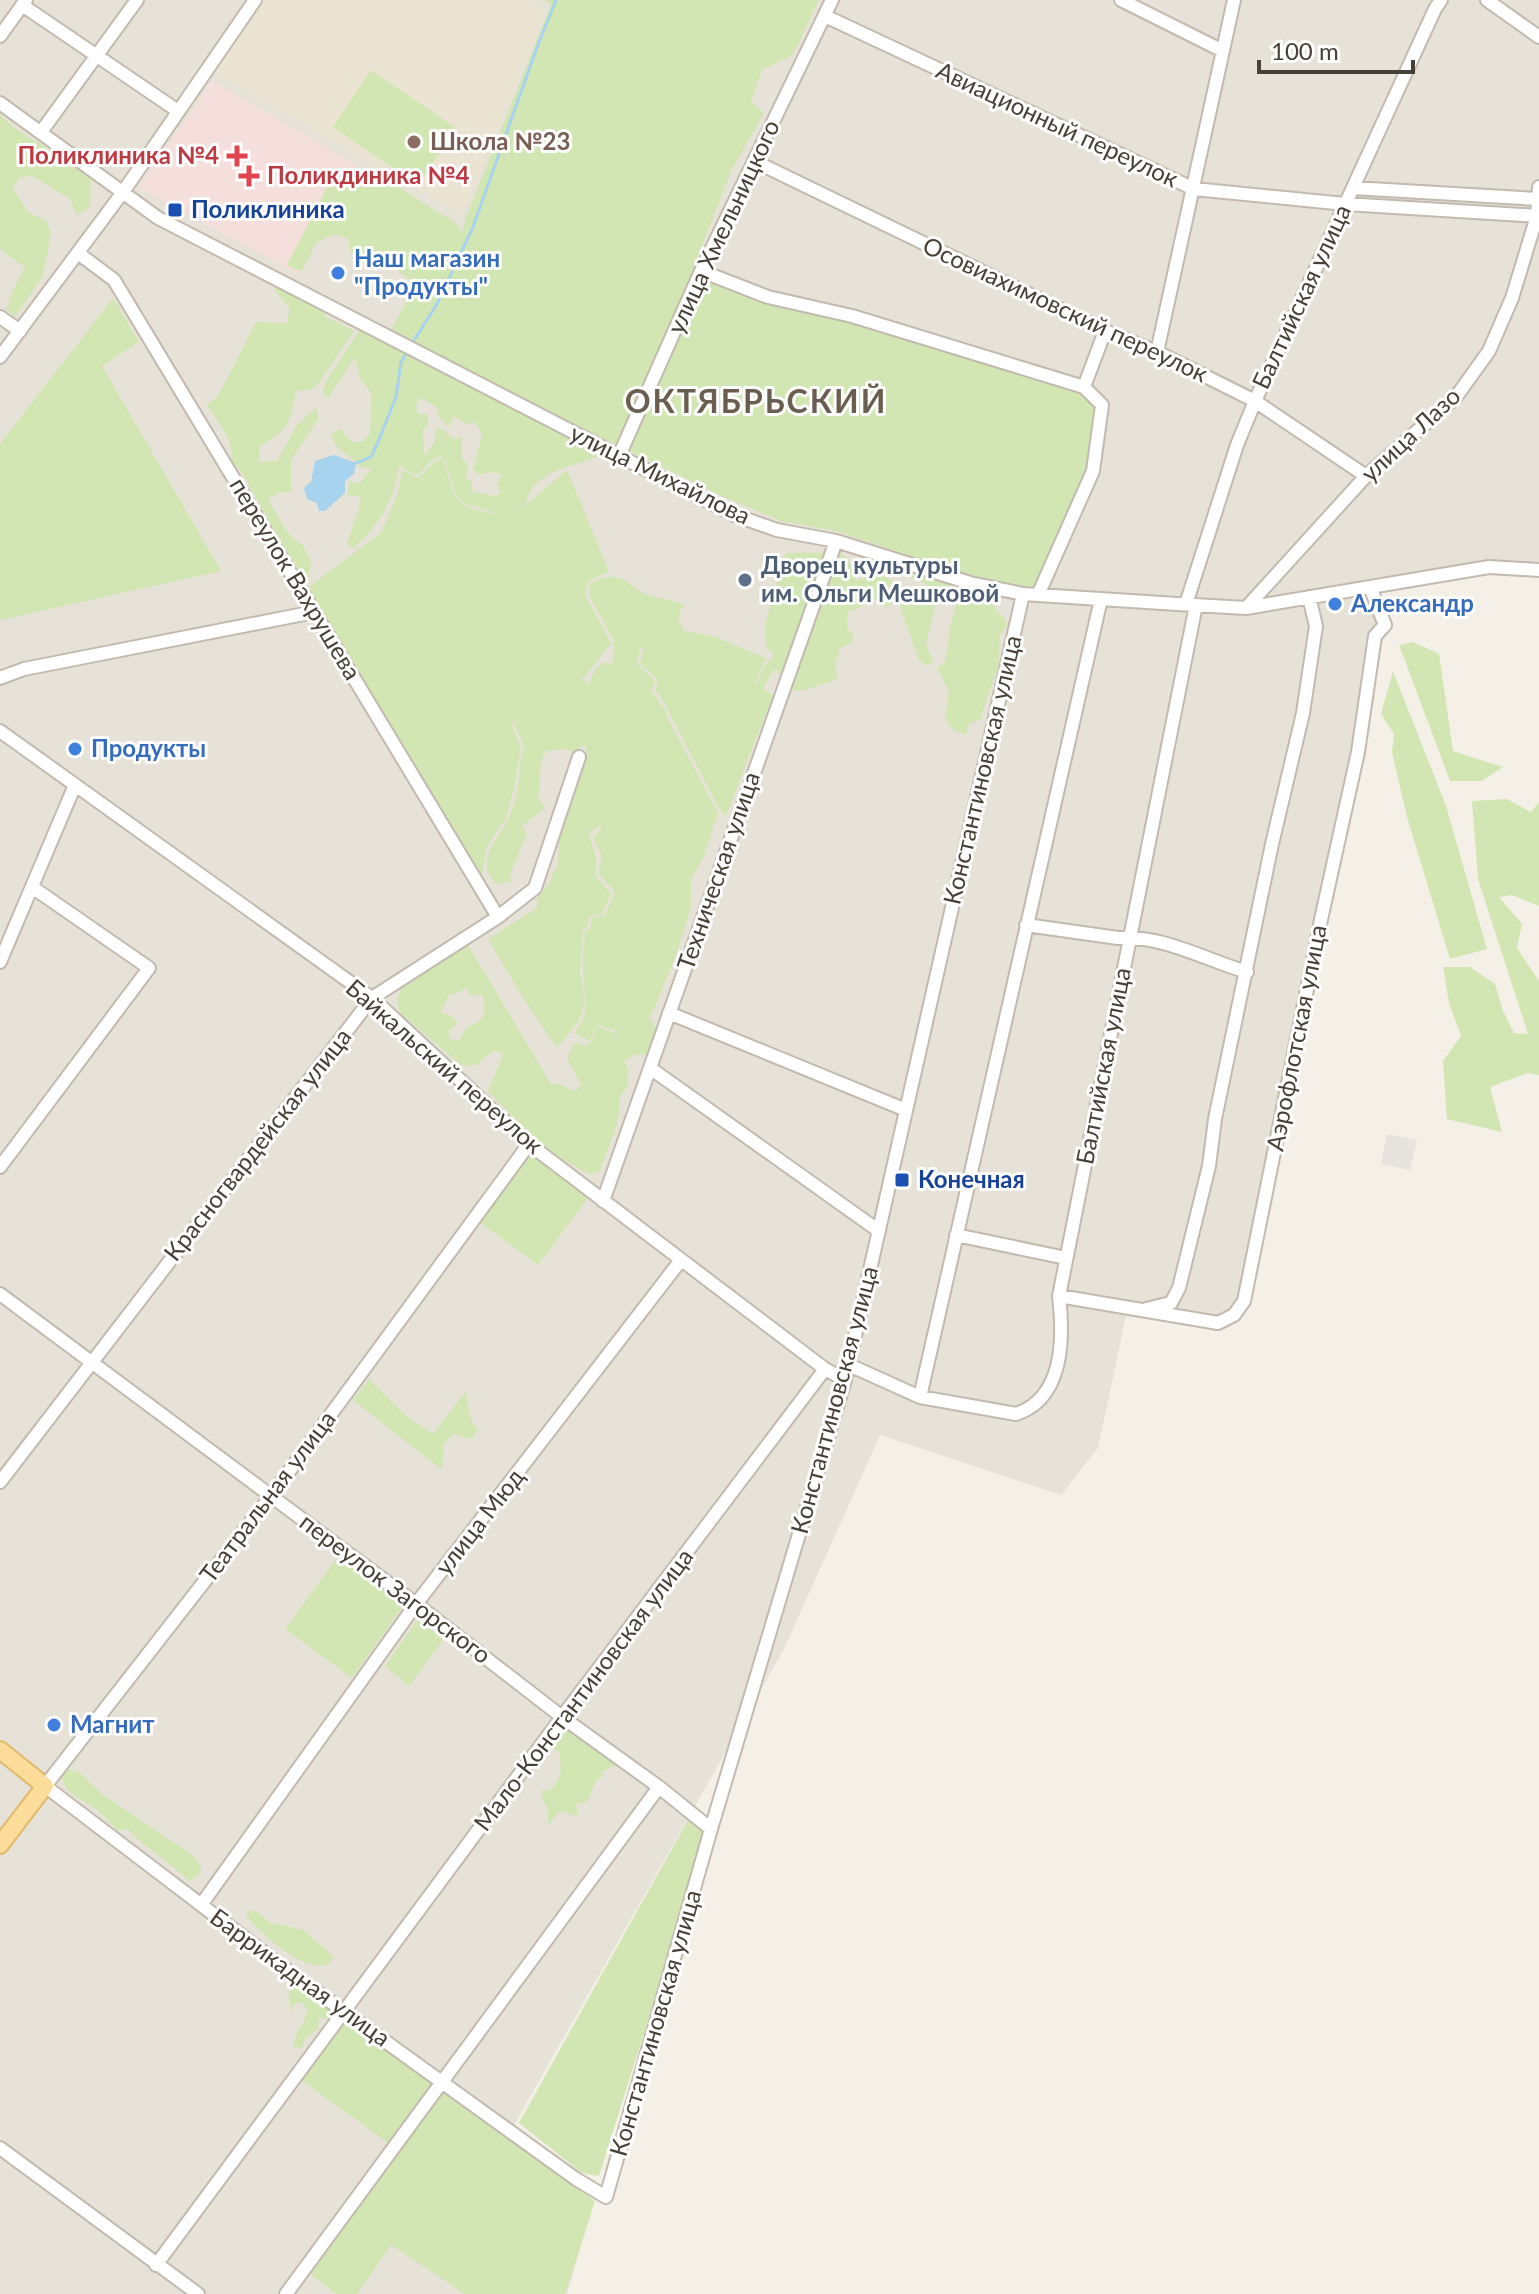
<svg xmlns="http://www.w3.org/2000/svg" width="1539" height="2294" viewBox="0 0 1539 2294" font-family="Lato,sans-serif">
<rect width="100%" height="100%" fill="#f4f0e8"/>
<path fill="#e7e2d7" d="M0,0H1539V578L1488,573L1381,591L1388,624L1379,642L1251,1286L1219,1326L1205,1327L1126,1316L1098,1448L1061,1495L880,1435L784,1649L497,2155L594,2202L567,2294H0Z"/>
<path fill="#e6e2dd" d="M1387,1134L1417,1140L1410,1170L1381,1164Z"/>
<path fill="#ece4d3" d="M259,0H528L547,12L462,215L211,70Z"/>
<path fill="#f4dfdc" d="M212,81L356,165L298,274L139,188Z"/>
<path fill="#d1e6b3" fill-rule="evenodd" d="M543,0H819L793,55L762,70L751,102L764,113L732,169L691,274L770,303L846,320L1082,393L1095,406L1087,470L1035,588L977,578L836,531L781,521L724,497L432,356L389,333L416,285L381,257L351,254L348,239L335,234L317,242L301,272L287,265L334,174L371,185L397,186L457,224L462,234L466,217L551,5Z
M371,70L456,128L418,185L333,127Z
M0,115L15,129L91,174L90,207L77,215L69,198L32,176L19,178L13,189L28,212L47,222L51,233L43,276L15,317L6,310L13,290L25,268L0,249Z
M280,286L324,310V316L354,331L314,389L296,391C290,423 289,431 259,446L260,462L277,461L296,426L316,407L319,418L291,460V492L278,493L268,499L284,527L294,540L303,545L311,562L308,582L295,568L242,473L232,461C234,440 218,421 206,405L218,396L256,322L287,323L290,308L274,290Z
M113,298L139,342L102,366L221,571L0,620V444Z
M361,328L368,329L370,334L595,449L598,456L592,459C568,467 531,473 526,504L508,511L526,505L567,470L609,572L589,580L585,595L611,643L584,678H580L588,684L596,669L604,662L613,664L614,641L589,595L590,583C626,567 622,586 651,596C662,599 673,600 684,605L679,613L678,626L680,620L684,631L713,636L766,658L755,683L757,684L765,665L774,656L765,645V625L785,553L840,552L848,559L856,581C892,566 890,587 917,598C923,601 930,600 936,603L926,643L933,662L927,666L919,660L898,601L886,607L876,599C865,602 858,610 847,612V629L853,633L852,643L840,648L835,665L838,679L805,690L788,691L776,670H773L763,689L773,695L726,816L720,810L661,697L656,691L657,679L640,664L643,648L640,647L637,664L655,681L651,691L667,713V717L718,813L703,858L691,880V907L677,953L650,1018L656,1029L648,1054L634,1055L624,1061L628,1069V1085L620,1097L618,1122L600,1171L590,1175L541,1147L488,1091L503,1055L493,1050L477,1065L462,1066L399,1012L397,999L403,984L468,945L551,1084H558L575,1091L581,1085L567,1058L574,1043L586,1046L592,1040L598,1026L616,1034L618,1030L616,1031L598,1024L590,1041L574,1033C594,1009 583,996 583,970C582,957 584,944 585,931L590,929L592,917L605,915L615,892L598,873L602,856L593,838L600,830L601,821L598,828L589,831C591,850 600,853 595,875L611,894L603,913L590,916L587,927L583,929L580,972L585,1002L579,1021L557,1048L523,998L488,939L537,908L538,897L549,883L558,864L559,838L586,759V745L579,747L577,754L567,749L546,751C536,768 543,778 538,798L545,808L522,826L527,834L510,874L511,881L497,884C472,863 499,839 508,819C517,801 518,784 520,765C520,759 524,752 523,746C523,739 516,730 513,724L522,719L510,723L521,746L514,788L505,822L500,826L487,847L481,881L306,589L382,532L398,492L402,470L418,478L435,461L443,457C454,500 453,509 501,514L464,504L456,495L443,455L433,459L418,475L408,472L399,465C393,505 381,521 353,549L347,543L359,508L360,497L347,495L350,481L359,484L372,468L360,467C350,454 336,452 331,434L340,429L352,442H362L370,434L371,393L360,378L355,357L328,398L323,394L325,383ZM420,397L436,407L439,417L449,427L454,416L466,424L475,422L482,434L473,470L480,475L489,472L501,474L497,485L500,492L496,496L472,492V482L466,478L468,465L462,458V437L453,439L440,428H436L434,444L424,455L423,430L429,422L427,414H418L416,405ZM466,988L471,996L482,994C487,1010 485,1023 467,1027L459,1041L450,1039L448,1031L458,1023L450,1015L441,1013L449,994L458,993Z
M875,559L971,589L979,599L994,605L996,611L1005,618L1007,625L1000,635L999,663L980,720L967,725V734L954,731L945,718L949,691L937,668L945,662L951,622L958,597L874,563Z
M1413,642L1439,654L1453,751L1503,767L1482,781H1450L1399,645Z
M1393,671L1446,806L1487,949L1450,959L1407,817L1392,752L1394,734L1381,714Z
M1507,799L1531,812L1539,802V906L1512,895L1499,897L1522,924L1517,948L1539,981V1075L1527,1073L1490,1087L1502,1132L1447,1119L1443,1061L1461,1036L1449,1003L1443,967H1470L1495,984L1503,1011L1514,1033L1528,1034L1478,879L1472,801Z
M530,1155L538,1156L591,1194L538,1265L478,1221L525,1157Z
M369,1379L406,1416L433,1434L466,1391L470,1417L478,1430L472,1439L453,1434L444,1444L442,1470L353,1400Z
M340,1554L406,1602L352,1678L285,1629Z
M418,1619L443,1640L409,1686L385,1666Z
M569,1726L621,1765L611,1767L602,1772L603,1777L596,1780L588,1801L576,1804L578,1817L560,1811L548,1825V1809L541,1796V1790L549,1791C562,1779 562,1769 559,1752L550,1746L557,1734Z
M67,1769L79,1772L103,1795L192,1855L202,1868L197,1877L189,1881C169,1862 146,1848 127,1829L117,1830C109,1822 102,1813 93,1807C81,1798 65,1795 62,1777Z
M688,1820L707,1832L599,2176L582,2173L519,2123Z
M248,1910L259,1913L269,1922L303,1930L334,1957L326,1966C320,1965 312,1965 307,1963C288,1956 256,1931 246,1914Z
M298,1983L336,2009L333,2014L325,2019L319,2017L318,2029L305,2039L302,2048L293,2047C294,2031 307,2022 307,2008L301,2003H295L291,2013L289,1992Z
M347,2017L595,2201L565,2294H465L391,2245L357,2294H337L308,2273L398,2150L301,2080Z"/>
<path fill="#a7d3ee" d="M334,455L356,463L354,474L345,481V493L325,511H319L317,503L307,499L304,488L311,482L315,461Z"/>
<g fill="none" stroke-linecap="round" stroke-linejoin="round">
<path stroke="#a7d3ee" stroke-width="3" d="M411,345L437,304L473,227L537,47L556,0
M356,463L371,457L378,442L396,397L401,362L407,352"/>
<g stroke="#c2baae" stroke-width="16">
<path id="minor" d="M1121,0L1223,51
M1487,0L1539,37
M22,5L178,111
M825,16L1194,189L1345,204L1539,216
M0,36L26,0
M0,103L158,218L734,515L777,530L836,541L970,583L1023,594L1177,604L1246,608L1489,567L1539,570
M41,132L137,0
M754,161L1105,331L1157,352L1255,401L1366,476
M1353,188L1537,199
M78,253L114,280L498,917
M701,271L768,297L852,316L1084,387L1102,405L1093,471L1038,595
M0,317L20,331
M1157,352L1234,0
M0,357L123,192L255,0
M1084,387L1105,331
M619,456L701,271L832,0
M1186,604L1237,445L1255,401L1435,9L1441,0
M1246,608L1366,476L1456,397L1489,351L1512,298L1530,239L1537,216L1539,187
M0,678L24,669L314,612
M0,731L372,998L529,1144L825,1369L845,1380
M1026,925L1118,938C1163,935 1206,960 1247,972
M0,962L75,785
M669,1013L906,1110
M650,1068L879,1231
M529,1144L271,1496L45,1786L292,1974L576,2179L606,2197L711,1829L845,1380L1023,594
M0,1167L149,968L32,887
M603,1201L836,541
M956,1235L1066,1258
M0,1294L416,1604L562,1717L659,1787L711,1829
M1059,1296L1218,1323L1234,1315L1244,1301L1322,915L1358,752L1375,636L1385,625L1370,587
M1146,1309L1171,1303L1179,1288L1209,1166L1215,1119L1272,844L1303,713L1316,626L1309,597
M849,1365L920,1397L1016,1414C1064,1398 1064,1339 1059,1296L1196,605
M920,1397L1101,599
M0,1482L372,998L498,917L535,888L579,757
M201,1905L416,1604L681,1260
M0,2148L198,2294
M156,2265L562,1717L825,1369
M286,2294L659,1787"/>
</g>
<g stroke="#e0b96a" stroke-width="20">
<path id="major" d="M0,1750L45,1786L0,1845"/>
</g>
<use href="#minor" stroke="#fff" stroke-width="12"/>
<use href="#major" stroke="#fbdc9a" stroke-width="16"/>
</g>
<circle fill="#8d6e63" stroke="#fff" stroke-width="3" cx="414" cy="142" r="8"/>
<g fill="#e0444e" stroke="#fff" stroke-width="3">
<path d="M233 144h8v8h8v8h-8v8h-8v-8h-8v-8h8z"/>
<path d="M245 164h8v8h8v8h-8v8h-8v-8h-8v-8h8z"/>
</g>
<g fill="#1a4fb4" stroke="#fff" stroke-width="3">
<rect x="167" y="202" width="16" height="16" rx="4"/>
<rect x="894" y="1172" width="16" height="16" rx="4"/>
</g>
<g fill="#3f7fe0" stroke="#fff" stroke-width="3">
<circle cx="338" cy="273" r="8"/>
<circle cx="1335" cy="604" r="8"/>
<circle cx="75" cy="749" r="8"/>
<circle cx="54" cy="1725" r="8"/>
</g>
<circle fill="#5c6f8a" stroke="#fff" stroke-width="3" cx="745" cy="580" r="8"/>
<g text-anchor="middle" stroke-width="6" stroke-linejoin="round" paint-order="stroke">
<g font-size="24" fill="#474037" stroke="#fff">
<text transform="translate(1057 125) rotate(25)" y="8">Авиационный переулок</text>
<text transform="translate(724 227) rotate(-65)" y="8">улица Хмельницкого</text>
<text transform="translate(1302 297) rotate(-65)" y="8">Балтийская улица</text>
<text transform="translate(1065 310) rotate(25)" y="8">Осовиахимовский переулок</text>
<text transform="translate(1411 435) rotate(-43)" y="8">улица Лазо</text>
<text transform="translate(660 475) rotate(26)" y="8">улица Михайлова</text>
<text transform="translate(295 579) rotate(59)" y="8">переулок Вахрушева</text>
<text transform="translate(983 770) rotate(-77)" y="8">Константиновская улица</text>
<text transform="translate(719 871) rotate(-71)" y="8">Техническая улица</text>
<text transform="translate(1297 1038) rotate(-79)" y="8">Аэрофлотская улица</text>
<text transform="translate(1104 1066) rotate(-79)" y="8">Балтийская улица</text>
<text transform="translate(444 1067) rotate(41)" y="8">Байкальский переулок</text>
<text transform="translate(258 1145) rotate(-52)" y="8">Красногвардейская улица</text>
<text transform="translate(835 1400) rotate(-75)" y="8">Константиновская улица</text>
<text transform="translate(268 1497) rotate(-53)" y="8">Театральная улица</text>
<text transform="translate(480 1522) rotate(-52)" y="8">улица Мюд</text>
<text transform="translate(395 1589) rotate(37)" y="8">переулок Загорского</text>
<text transform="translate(584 1690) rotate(-53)" y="8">Мало-Константиновская улица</text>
<text transform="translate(300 1978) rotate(36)" y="8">Баррикадная улица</text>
<text transform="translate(656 2023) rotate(-74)" y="8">Константиновская улица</text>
</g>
<g font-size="24" font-weight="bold" fill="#785e54" stroke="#fff" text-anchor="start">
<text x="430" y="150">Школа №23</text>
</g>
<g font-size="24" font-weight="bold" fill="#be3a42" stroke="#fff" text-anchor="end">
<text x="219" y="164">Поликлиника №4</text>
<text x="267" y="184" text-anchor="start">Поликдиника №4</text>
</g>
<g font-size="24" font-weight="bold" fill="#164399" stroke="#fff" text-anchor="start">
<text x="191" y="218">Поликлиника</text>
<text x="918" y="1188">Конечная</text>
</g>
<g font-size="24" font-weight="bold" fill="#366cbe" stroke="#fff" text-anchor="start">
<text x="354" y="267">Наш магазин<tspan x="354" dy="28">"Продукты"</tspan></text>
<text x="1351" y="612">Александр</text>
<text x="91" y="757">Продукты</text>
<text x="70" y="1733">Магнит</text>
</g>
<g font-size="24" font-weight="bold" fill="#4e5e75" stroke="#fff" text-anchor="start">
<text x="761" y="574">Дворец культуры<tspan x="761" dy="28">им. Ольги Мешковой</tspan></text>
</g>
<g font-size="32" font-weight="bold" letter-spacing="2" fill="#695e4f" stroke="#fff">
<text x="756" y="413">ОКТЯБРЬСКИЙ</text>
</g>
</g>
<path d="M1259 60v12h154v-12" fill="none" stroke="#474037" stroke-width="4"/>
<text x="1271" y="60" font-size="24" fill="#474037" stroke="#ffffff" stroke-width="6" paint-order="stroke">100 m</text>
</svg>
